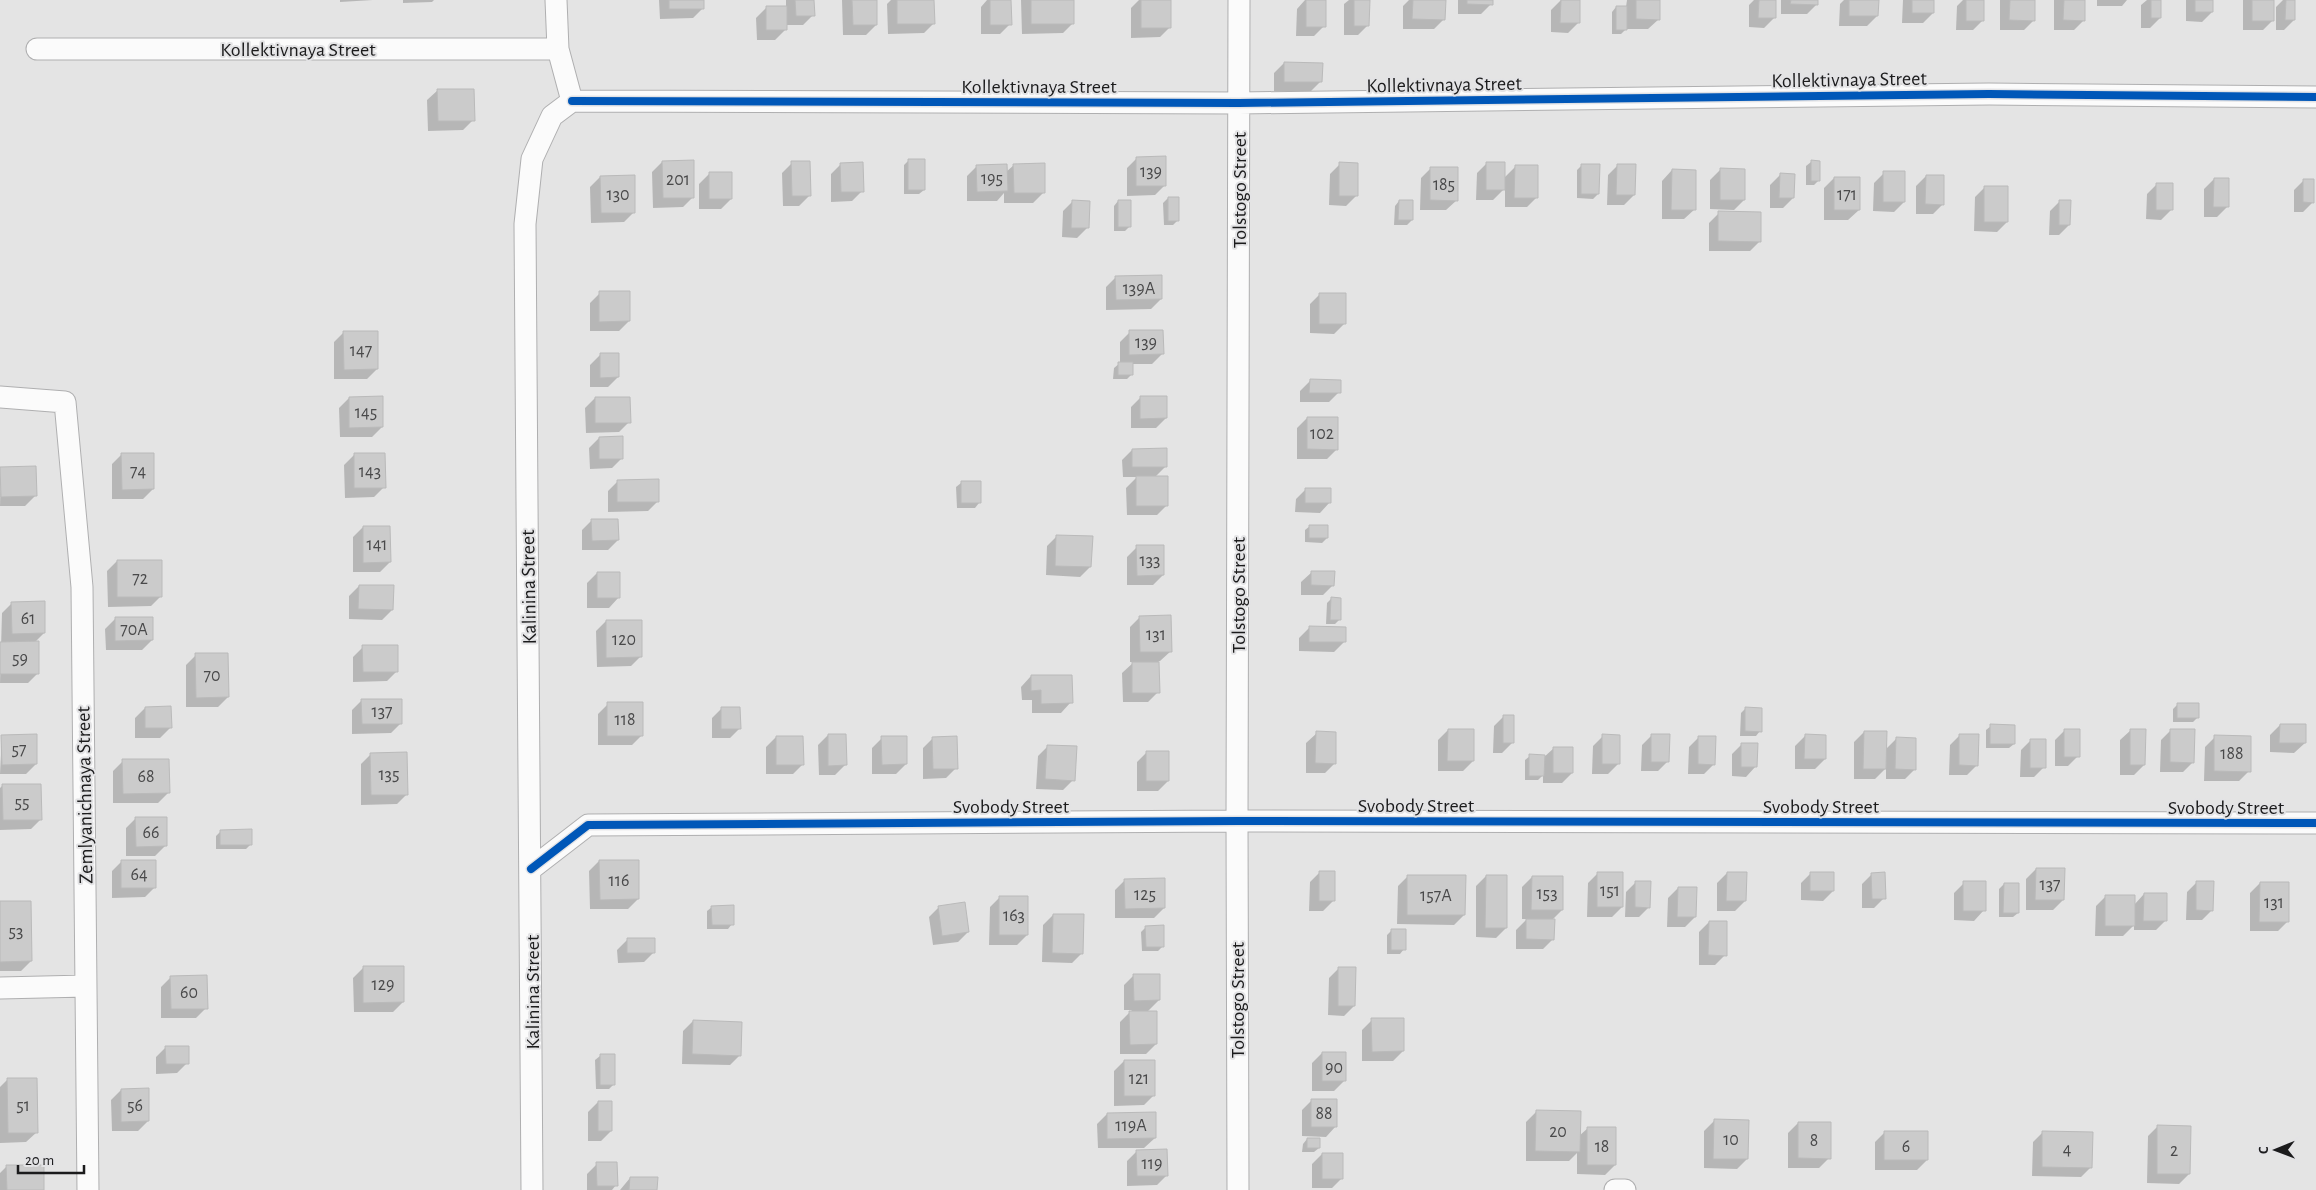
<svg xmlns="http://www.w3.org/2000/svg" width="2316" height="1190" viewBox="0 0 2316 1190" font-family="'Alegreya Sans',sans-serif">
<rect width="100%" height="100%" fill="#e4e4e4"/>
<path fill="#0003" d="M340,0H373L340,2Z
M403,0H434L432,2L403,3Z
M659,0H703V8L693,18L660,19Z
M786,0H813V15L803,25H785V30L775,40H757L756,18L766,8L786,7Z
M842,0H876V25L866,35H843Z
M891,0H933L934,23L924,33L888,34L887,4Z
M987,0H1010V24L1000,34H981V7Z
M1021,0H1073V23L1063,33L1022,34Z
M1139,0H1170V27L1160,37L1131,38V8Z
M1305,0H1325L1324,26L1314,36H1296L1297,9Z
M1349,0H1369L1368,25L1358,35H1344V4Z
M1409,0H1444V19L1434,29H1403V6Z
M1458,0H1491V4L1481,14H1458Z
M1561,0L1578,23L1568,33L1551,32V10Z
M1627,0H1659V19L1648,29H1626L1621,34H1612V12L1616,7H1626Z
M1754,0H1775L1774,18L1764,28L1749,27V5Z
M1781,0H1817V4L1807,14H1781Z
M1844,0H1877V16L1867,26H1839L1840,4Z
M1903,0H1933V13L1923,23H1902Z
M1963,0H1983V20L1973,30H1956L1957,6Z
M2000,0H2034V20L2024,30H2000Z
M2054,0H2084V20L2074,30H2054Z
M2097,0H2127L2122,6H2097Z
M2147,0H2160V18L2150,28H2141V5Z
M2186,0H2212V12L2202,22L2186,21Z
M2243,0H2273V20L2263,30H2243Z
M2283,0H2294V20L2284,30H2276V7Z
M1284,63L1321,81L1311,91H1274V73Z
M438,90L473,120L463,130L428,131L427,100Z
M1137,158L1165,185L1155,195L1127,196V168Z
M909,160L924,190L919,194H904V165Z
M662,162L693,197L683,207L653,208L652,172Z
M1811,162L1819,180L1814,185H1806V166Z
M792,163L809,196L799,206H783L782,173Z
M1487,163L1504,178L1516,166L1537,197L1527,207H1505V188L1493,200H1476L1477,173Z
M841,164L862,191L852,201L831,202V174Z
M1340,164L1356,196L1346,206L1329,205L1330,174Z
M1014,165L1043,193L1033,203H1004V193L997,201H967V176L977,166L1006,172Z
M1582,165L1598,194L1593,199L1577,198V170Z
M1618,165L1634,195L1624,205H1607L1608,175Z
M1431,168L1457,200L1446,210H1420L1421,178Z
M1672,170L1695,209L1684,219H1662V181Z
M1720,170L1744,200L1734,210L1710,209V180Z
M1884,173L1904,202L1894,212L1873,211L1874,183Z
M709,174L731,199L721,209H699V184Z
M1780,175L1793,198L1783,208H1770V185Z
M1926,176L1943,204L1933,214H1916V186Z
M600,177L634,212L624,222L591,223L590,187Z
M1834,178L1859,210L1848,220H1824V188Z
M2214,179L2227,207L2217,217H2204V189Z
M2304,180L2313,202L2303,212H2294V190Z
M2157,184L2171,210L2161,220L2146,219L2147,194Z
M1985,187L2007,222L1997,232L1974,231L1975,197Z
M1168,198L1178,220L1173,225H1164L1163,203Z
M1073,201L1087,228L1077,238L1062,237L1063,211Z
M1118,201L1130,226L1125,231H1114V206Z
M1399,201L1412,220L1407,225H1394L1395,206Z
M2060,201L2069,225L2059,235H2049L2050,211Z
M1719,213L1760,241L1750,251H1709V223Z
M1116,277L1161,299L1151,309L1106,310V287Z
M600,293L629,321L619,331H590V303Z
M1320,294L1344,324L1334,334L1310,333V304Z
M344,332L377,369L367,379H334V342Z
M1130,332L1162,354L1152,364H1132V374L1127,379H1113L1114,368L1120,363V342Z
M600,355L618,377L608,387H590V365Z
M1310,381L1339,392L1329,402H1300V391Z
M1141,397L1166,418L1156,428H1131V407Z
M349,398L382,427L372,437H340L339,408Z
M595,398L629,422L619,432L586,433L585,408Z
M1307,418L1337,449L1327,459H1297V428Z
M599,438L622,458L612,468L590,469L589,448Z
M1132,450L1166,466L1155,477L1167,505L1157,515H1127L1126,488L1137,477H1123L1122,460Z
M122,454L153,489L143,499H112V464Z
M354,455L384,487L374,497L345,498L344,465Z
M1,468L35,496L25,506H0Z
M618,481L658,501L648,511L608,512V491Z
M961,483L979,503L975,508H957L956,487Z
M1306,489L1330,502L1320,513L1295,512L1296,499Z
M592,520L618,540L608,550H582V530Z
M1310,526L1327,538L1322,543L1305,542V530Z
M363,527L390,562L380,572H353V537Z
M1057,536L1090,567L1080,577L1046,575L1047,546Z
M1137,547L1163,575L1153,585H1127V557Z
M117,561L161,596L151,606L108,607L107,571Z
M1312,572L1333,585L1323,595H1301V582Z
M597,573L619,597L609,608H587V583Z
M359,586L392,610L382,620L349,619V596Z
M1331,599L1340,619L1335,624H1326L1327,603Z
M12,603L44,633L35,642L38,673L28,683H0L2,613Z
M1140,617L1171,651L1160,661L1158,662V692L1148,702H1123L1122,673L1134,662H1130V627Z
M115,619L152,640L142,650H106L105,629Z
M606,621L641,656L631,666L597,667L596,631Z
M1309,628L1344,642L1334,652L1299,651V638Z
M363,647L397,671L387,681L353,682V657Z
M196,655L228,697L218,707H186V665Z
M1031,676L1071,702L1061,713H1032V700H1022L1021,687Z
M362,700L401,723L391,733L352,734V710Z
M608,704L642,735L632,745H598V714Z
M2178,704L2198,717L2193,722H2173V709Z
M145,708L170,728L160,738H135V718Z
M722,708L740,728L730,738H712V718Z
M1745,709L1760,731L1756,736H1740L1741,713Z
M1504,716L1512,743L1502,753H1493L1494,726Z
M2280,725L2305,743L2294,753L2270,752V735Z
M1991,726L2014,744L2009,748H1986V730Z
M1448,730L1473,761L1463,771H1438V740Z
M2065,730L2078,756L2068,766H2055V740Z
M2131,730L2144,765L2134,775H2120V740Z
M2171,730L2193,762L2183,772H2160L2161,740Z
M1864,732L1885,750L1896,739L1915,769L1905,779H1886V768L1875,779H1854V742Z
M1317,733L1335,763L1325,773H1306V743Z
M828,735L845,765L835,775H819L818,745Z
M1652,735L1668,761L1658,771H1641L1642,745Z
M1960,735L1977,765L1967,775H1949L1950,745Z
M2,736L36,764L26,774H0Z
M1603,736L1618,764L1608,774H1592L1593,746Z
M1805,736L1825,759L1815,769H1795V746Z
M776,737L803,764L793,774H766V747Z
M1699,737L1714,764L1704,774H1688L1689,747Z
M2215,737L2249,771L2239,781H2204L2205,747Z
M882,738L906,764L896,774H872V748Z
M933,738L956,768L946,778L923,779V748Z
M2031,740L2044,767L2034,777H2020L2021,750Z
M1742,744L1756,766L1746,777L1732,776V754Z
M1048,746L1073,780L1063,790L1036,789L1038,756Z
M1554,748L1572,773L1562,783H1543V775L1538,780H1525V760L1530,756L1543,758Z
M1147,752L1168,781L1158,791H1137V762Z
M371,754L407,794L397,804L361,805V764Z
M123,761L168,793L158,803H113V771Z
M3,785L41,819L31,829L0,830V788Z
M136,818L165,846L155,856H126V828Z
M221,831L251,844L246,849H216V836Z
M122,861L155,887L145,897L112,898V871Z
M599,861L638,899L628,909H590L589,871Z
M2036,869L2063,900L2053,910H2026V879Z
M1320,872L1333,901L1323,911H1309L1310,882Z
M1598,873L1622,907L1612,917H1587L1588,883Z
M1727,873L1745,901L1735,911H1717V883Z
M1811,873L1833,891L1823,901L1801,900V883Z
M1872,874L1884,898L1874,908H1862V884Z
M1408,876L1464,915L1454,925L1397,924L1398,886Z
M1486,876L1506,928L1496,938L1476,937V886Z
M1532,877L1562,910L1551,921L1553,939L1543,949H1516V930L1527,919H1522V887Z
M1125,880L1164,908L1154,918H1115V890Z
M1636,882L1649,907L1639,917H1625L1626,892Z
M2197,882L2212,910L2202,920H2186L2187,892Z
M1964,883L1984,910L1974,921L1954,920V893Z
M2260,883L2288,921L2278,931H2250V893Z
M2004,884L2018,913L2013,917H1999V889Z
M1678,888L1695,917L1685,927H1667L1668,898Z
M2144,894L2166,920L2156,930H2134V925L2123,936H2095L2096,906L2106,896L2134,905Z
M1000,897L1027,935L1017,945H989L990,907Z
M0,902L31,961L21,971H0Z
M712,907L732,924L728,929H707V911Z
M939,907L968,932L958,942L933,945L929,917Z
M1053,915L1082,953L1072,963L1042,962L1043,925Z
M1709,922L1725,955L1715,965H1699V932Z
M1146,927L1163,946L1158,951H1142L1141,932Z
M1392,930L1404,949L1400,954H1387V935Z
M627,940L654,952L644,962L618,963L617,950Z
M363,968L403,1002L393,1012H354L353,978Z
M1339,968L1354,1006L1344,1016L1328,1015L1329,978Z
M1134,975L1159,1000L1147,1012L1156,1044L1146,1054H1120V1022L1132,1010H1124V985Z
M171,977L206,1008L196,1018H161V987Z
M1372,1020L1403,1051L1393,1061H1362V1030Z
M693,1021L740,1055L730,1065L682,1064L683,1031Z
M166,1047L187,1063L177,1073L156,1074V1057Z
M1322,1053L1344,1081L1334,1091H1312V1063Z
M600,1056L614,1084L609,1089H596L595,1060Z
M1124,1061L1154,1095L1144,1105L1114,1106V1071Z
M8,1079L37,1132L26,1142L0,1143V1087Z
M121,1090L148,1121L138,1131H112L111,1100Z
M1312,1100L1336,1126L1326,1137L1302,1136V1110Z
M598,1102L611,1131L601,1141H588V1112Z
M1536,1112L1579,1136L1588,1128L1615,1165L1605,1175L1577,1174V1153L1569,1161H1526V1122Z
M1107,1114L1155,1138L1144,1148H1098L1097,1124Z
M1714,1121L1747,1159L1737,1169L1704,1168V1131Z
M1798,1123L1829,1158L1819,1168H1788V1133Z
M2158,1126L2189,1174L2179,1184L2147,1183L2148,1136Z
M1885,1132L1927,1160L1917,1170H1875V1142Z
M2043,1132L2091,1167L2081,1177L2032,1176L2033,1142Z
M1307,1139L1319,1148L1314,1152H1302L1303,1144Z
M1137,1151L1167,1175L1157,1185L1127,1186V1161Z
M1322,1154L1342,1178L1332,1188H1312V1164Z
M597,1164L616,1185L612,1190H587V1174Z
M7,1166L43,1190H0V1173Z
M630,1178L656,1190H620Z"/>
<path fill="#cbcbcb" stroke="#bababa" d="M669,0H704V9H669Z
M795,0H814L815,16H796Z
M852,0H877V25H853Z
M897,0H934L935,24H897Z
M990,0H1011L1012,25H990Z
M1031,0H1074V24H1031Z
M1141,0H1171V28H1141Z
M1306,0H1326V27H1306Z
M1354,0H1370L1369,26H1354Z
M1413,0H1446L1445,20L1412,19Z
M1467,0H1493V5L1467,4Z
M1561,0H1580V23H1560Z
M1636,0H1660V20L1636,19Z
M1759,0H1776V18H1758Z
M1791,0H1818V5L1790,4Z
M1849,0H1879L1878,16H1849Z
M1912,0H1934V13H1912Z
M1966,0H1984V21H1966Z
M2010,0H2035V21L2009,20Z
M2064,0H2085V21L2063,20Z
M2151,0H2161V18H2151Z
M2195,0H2213V12H2195Z
M2252,0H2274V21H2252Z
M2286,0H2295V20H2285Z
M766,6H787V30H766Z
M1616,6H1627V30H1616Z
M1284,62L1323,63L1322,82H1284Z
M437,89H474L475,121H438Z
M1166,156V186H1136V157Z
M908,159H925V190H908Z
M694,160V198H663L662,161Z
M1811,160L1820,161V181H1811Z
M791,161H810L811,196H792Z
M863,162L864,192H841L840,163Z
M1339,162L1358,163V196H1339Z
M1486,162H1505V190H1486Z
M1045,163V193H1014L1013,164Z
M1007,164L1008,191L977,192L976,165Z
M1581,164H1600L1599,194H1581Z
M1617,164H1636L1635,195H1616Z
M1515,165H1538V198H1514Z
M1430,167H1458V201L1430,200Z
M1720,168L1745,169V200H1720Z
M1672,169L1696,170V210H1671Z
M1883,171H1905V202H1883Z
M709,172H732V199H709Z
M1780,173L1795,174L1794,198H1779Z
M635,175V213H601L600,176Z
M1926,175H1944V205L1925,204Z
M1834,177H1860V210H1834Z
M2214,178H2229V207H2213Z
M2303,179H2314V203L2303,202Z
M2156,183H2173V210H2156Z
M1984,186H2008V222H1984Z
M1168,197H1179V221H1168Z
M1072,200L1090,201L1089,228H1071Z
M1118,200H1131V227H1118Z
M1399,200H1413V220H1398Z
M2059,200H2071L2070,225H2059Z
M1718,211L1761,212V242L1718,241Z
M1162,275V299L1116,300L1115,276Z
M599,291H630V321L599,322Z
M1319,293H1346V324H1319Z
M1129,330H1163L1164,354L1129,355Z
M343,331H378V369L344,370Z
M600,353H619V377L600,378Z
M1118,362H1133V375H1118Z
M1310,379L1341,380V393H1309Z
M383,396V427L349,428V397Z
M1140,396H1167V418L1140,419Z
M595,397H630L631,423H595Z
M1307,417H1338V450L1307,449Z
M623,436V459H599V437Z
M1167,448V467H1132V449Z
M121,453H154V489L122,490Z
M354,453H385L386,488H354Z
M36,466L37,496L1,497L0,467Z
M1136,476H1168V506H1136Z
M659,479V502H617V480Z
M961,481H981V503H961Z
M1305,488H1331V503H1305Z
M591,519H618L619,540L592,541Z
M1309,525H1328V538H1309Z
M363,526H390L391,562L363,563Z
M1056,535L1093,536L1091,567L1055,566Z
M1136,545H1164V575L1137,576Z
M117,560H162V597H117Z
M1311,571H1335L1334,586L1311,585Z
M597,572H620V598H597Z
M359,585H394L393,610L358,609Z
M1331,597L1341,598V620H1330Z
M45,601V633L12,634L11,602Z
M1171,615L1172,652H1140L1139,616Z
M115,617H153V640L115,641Z
M606,620H642V657L606,658Z
M1309,626L1346,627V642H1309Z
M39,641V674H0V642Z
M362,645H398V672H363Z
M195,653H228L229,697L196,698Z
M1132,662H1159L1160,693H1132Z
M1031,675H1072L1073,703L1041,704V690L1031,691Z
M361,699H402V724H362Z
M607,702H643V736H607Z
M2177,703H2199V718H2177Z
M171,706L172,728H145V707Z
M721,707H740L741,729H721Z
M1745,707L1762,708V732L1745,731Z
M1503,715H1514V743H1503Z
M1990,724L2015,725V744H1990Z
M2280,724H2306V743H2279Z
M1448,729H1474V761H1447Z
M2064,729H2080V757H2064Z
M2130,729H2146L2145,765H2130Z
M2170,729H2195L2194,763L2170,762Z
M1316,731L1336,732V764L1315,763Z
M1864,731H1887L1886,769H1863Z
M37,734V764L2,765L1,735Z
M828,734H846L847,765L828,766Z
M1602,734L1620,735V764H1602Z
M1651,734H1670L1669,762H1651Z
M1805,734L1826,735V759H1804Z
M1959,734H1979L1978,766L1959,765Z
M2214,735L2251,736V772L2214,771Z
M776,736H803L804,765H776Z
M881,736H907V764L882,765Z
M957,736L958,769H933L932,737Z
M1698,736H1716L1715,765L1698,764Z
M1896,737L1916,738V770L1895,769Z
M2030,739H2046V768H2030Z
M1741,743H1758L1757,767H1741Z
M1047,745L1077,746L1075,781L1045,779Z
M1553,747H1573V773H1553Z
M1146,751H1169V781H1146Z
M407,752L408,795H371L370,753Z
M1529,754L1545,755L1544,776H1529Z
M122,759H169L170,793L123,794Z
M2,784H41L42,820H3Z
M135,817H167V846L136,847Z
M252,829V845H220V830Z
M121,860H156V888H121Z
M599,860H639V899L600,900Z
M2036,868H2065L2064,900H2035Z
M1319,871H1335V901H1319Z
M1597,872H1623V907H1597Z
M1727,872H1747L1746,901H1726Z
M1810,872H1834V891H1810Z
M1885,872L1886,899H1872L1871,873Z
M1407,875H1466L1465,915H1407Z
M1486,875H1507V928H1485Z
M1532,876H1563V910H1531Z
M1165,878V908L1125,909L1124,879Z
M1635,881H1651L1650,908L1635,907Z
M1963,881H1986V911H1963Z
M2196,881H2214L2213,911L2196,910Z
M2260,882H2289V922H2259Z
M2004,883H2019V913H2003Z
M1678,887H1697L1696,917H1677Z
M2144,893H2167V921H2143Z
M2105,895H2135V926H2105Z
M999,896H1028V935H999Z
M0,901H31L32,961L0,962Z
M965,902L969,932L942,936L938,906Z
M734,905V925H712L711,906Z
M1053,914H1084L1083,954L1052,953Z
M1526,919H1555L1554,940L1526,939Z
M1709,921H1727V956L1708,955Z
M1164,925V947H1146L1145,926Z
M1391,929H1406V950H1391Z
M627,938H655V953H627Z
M363,966H404V1002L363,1003Z
M1338,967H1356L1355,1006H1338Z
M1133,974H1160V1000L1134,1001Z
M207,975L208,1009H171L170,976Z
M1129,1011H1157V1044L1130,1045Z
M1371,1018H1404V1051L1372,1052Z
M693,1020L742,1022L741,1056L692,1054Z
M165,1046H189V1064H166Z
M1322,1052H1346V1081H1322Z
M600,1054H615V1085H600Z
M1124,1060H1155V1096H1124Z
M7,1078H37L38,1133H8Z
M149,1088V1121L121,1122V1089Z
M1311,1099H1337V1127H1311Z
M598,1101H612V1131H598Z
M1536,1110L1581,1111L1580,1152L1535,1151Z
M1156,1112V1138L1107,1139V1113Z
M1714,1119L1749,1120L1748,1159H1713Z
M1798,1122H1831V1159L1798,1158Z
M2157,1125L2191,1126L2190,1174H2157Z
M1587,1127H1616V1165H1587Z
M1884,1131H1928V1160H1884Z
M2042,1131L2093,1132L2092,1168L2042,1167Z
M1307,1138H1320V1148H1307Z
M1167,1149L1168,1176H1137L1136,1150Z
M1322,1153H1343V1179H1322Z
M596,1162H617L618,1186H597Z
M6,1165H44V1190H7Z
M630,1177H658L657,1190H629Z"/>
<g fill="none" stroke-linecap="round" stroke-linejoin="round">
<g stroke="#afafb0" stroke-width="23">
<path id="minor" d="M37,49H558
M572,101L1239,103L1989,94L2316,97
M0,397L65,402L82,587L88,1190
M531,869L588,825L1237,821L2316,823
M0,988L86,986
M532,1190L525,224L532,159L552,116L572,101L558,49L556,0
M1238,1190L1237,821L1239,0
M1615,1190H1625"/>
</g>
<use href="#minor" stroke="#fbfbfb" stroke-width="21"/>
<g stroke="#e3e3e5" stroke-width="11">
<path id="cycleway" d="M572,101L1239,103L1989,94L2316,97
M531,869L588,825L1237,821L2316,823"/>
</g>
<use href="#cycleway" stroke="#0057b8" stroke-width="8"/>
</g>
<g text-anchor="middle" stroke-width="4" stroke-linejoin="round" paint-order="stroke">
<g font-size="18" fill="#49494a">
<text x="1151" y="177">139</text>
<text x="992" y="184">195</text>
<text x="678" y="185">201</text>
<text x="1444" y="190">185</text>
<text x="618" y="200">130</text>
<text x="1847" y="200">171</text>
<text x="1139" y="294">139А</text>
<text x="1146" y="348">139</text>
<text x="361" y="356">147</text>
<text x="366" y="418">145</text>
<text x="1322" y="439">102</text>
<text x="138" y="477">74</text>
<text x="370" y="477">143</text>
<text x="377" y="550">141</text>
<text x="1150" y="566">133</text>
<text x="140" y="584">72</text>
<text x="28" y="624">61</text>
<text x="134" y="635">70А</text>
<text x="1156" y="640">131</text>
<text x="624" y="645">120</text>
<text x="20" y="664">59</text>
<text x="212" y="681">70</text>
<text x="382" y="717">137</text>
<text x="625" y="725">118</text>
<text x="19" y="755">57</text>
<text x="2232" y="759">188</text>
<text x="389" y="780">135</text>
<text x="146" y="782">68</text>
<text x="22" y="808">55</text>
<text x="151" y="838">66</text>
<text x="139" y="880">64</text>
<text x="619" y="886">116</text>
<text x="2050" y="890">137</text>
<text x="1610" y="896">151</text>
<text x="1547" y="899">153</text>
<text x="1145" y="900">125</text>
<text x="1436" y="901">157А</text>
<text x="2274" y="908">131</text>
<text x="1014" y="921">163</text>
<text x="16" y="937">53</text>
<text x="383" y="990">129</text>
<text x="189" y="998">60</text>
<text x="1334" y="1073">90</text>
<text x="1139" y="1084">121</text>
<text x="23" y="1111">51</text>
<text x="135" y="1111">56</text>
<text x="1324" y="1119">88</text>
<text x="1131" y="1131">119А</text>
<text x="1558" y="1137">20</text>
<text x="1731" y="1145">10</text>
<text x="1814" y="1146">8</text>
<text x="1602" y="1152">18</text>
<text x="1906" y="1152">6</text>
<text x="2067" y="1155">4</text>
<text x="2174" y="1156">2</text>
<text x="1152" y="1169">119</text>
</g>
<g font-size="20" fill="#1b1b1c" stroke="#e3e3e5">
<text x="298" y="56">Kollektivnaya Street</text>
<text transform="translate(1849 79) rotate(-1)" y="7">Kollektivnaya Street</text>
<text transform="translate(1444 84) rotate(-1)" y="7">Kollektivnaya Street</text>
<text x="1039" y="93">Kollektivnaya Street</text>
<text transform="translate(1239 190) rotate(-90)" y="7">Tolstogo Street</text>
<text transform="translate(528 587) rotate(-91)" y="7">Kalinina Street</text>
<text transform="translate(1238 595) rotate(-90)" y="7">Tolstogo Street</text>
<text transform="translate(84 795) rotate(-91)" y="7">Zemlyanichnaya Street</text>
<text x="1416" y="812">Svobody Street</text>
<text x="1011" y="813">Svobody Street</text>
<text x="1821" y="813">Svobody Street</text>
<text x="2226" y="814">Svobody Street</text>
<text transform="translate(532 992) rotate(-90)" y="7">Kalinina Street</text>
<text transform="translate(1237 1000) rotate(-90)" y="7">Tolstogo Street</text>
</g>
</g>
<g transform="translate(2276 1150) rotate(269)" stroke="#e3e3e5" stroke-width="4" paint-order="stroke">
<path d="M0-4L9 19L0 12L-9 19Z" fill="#1b1b1c"/>
<text y="-8" font-size="14" font-weight="bold" text-anchor="middle" fill="#1b1b1c">С</text>
</g>
<path d="M18 1165v8h66v-8" fill="none" stroke="#1b1b1c" stroke-width="2.5"/>
<text x="25" y="1165" font-size="15" fill="#1b1b1c" stroke="#e3e3e5" stroke-width="4" paint-order="stroke">20 m</text>
</svg>
